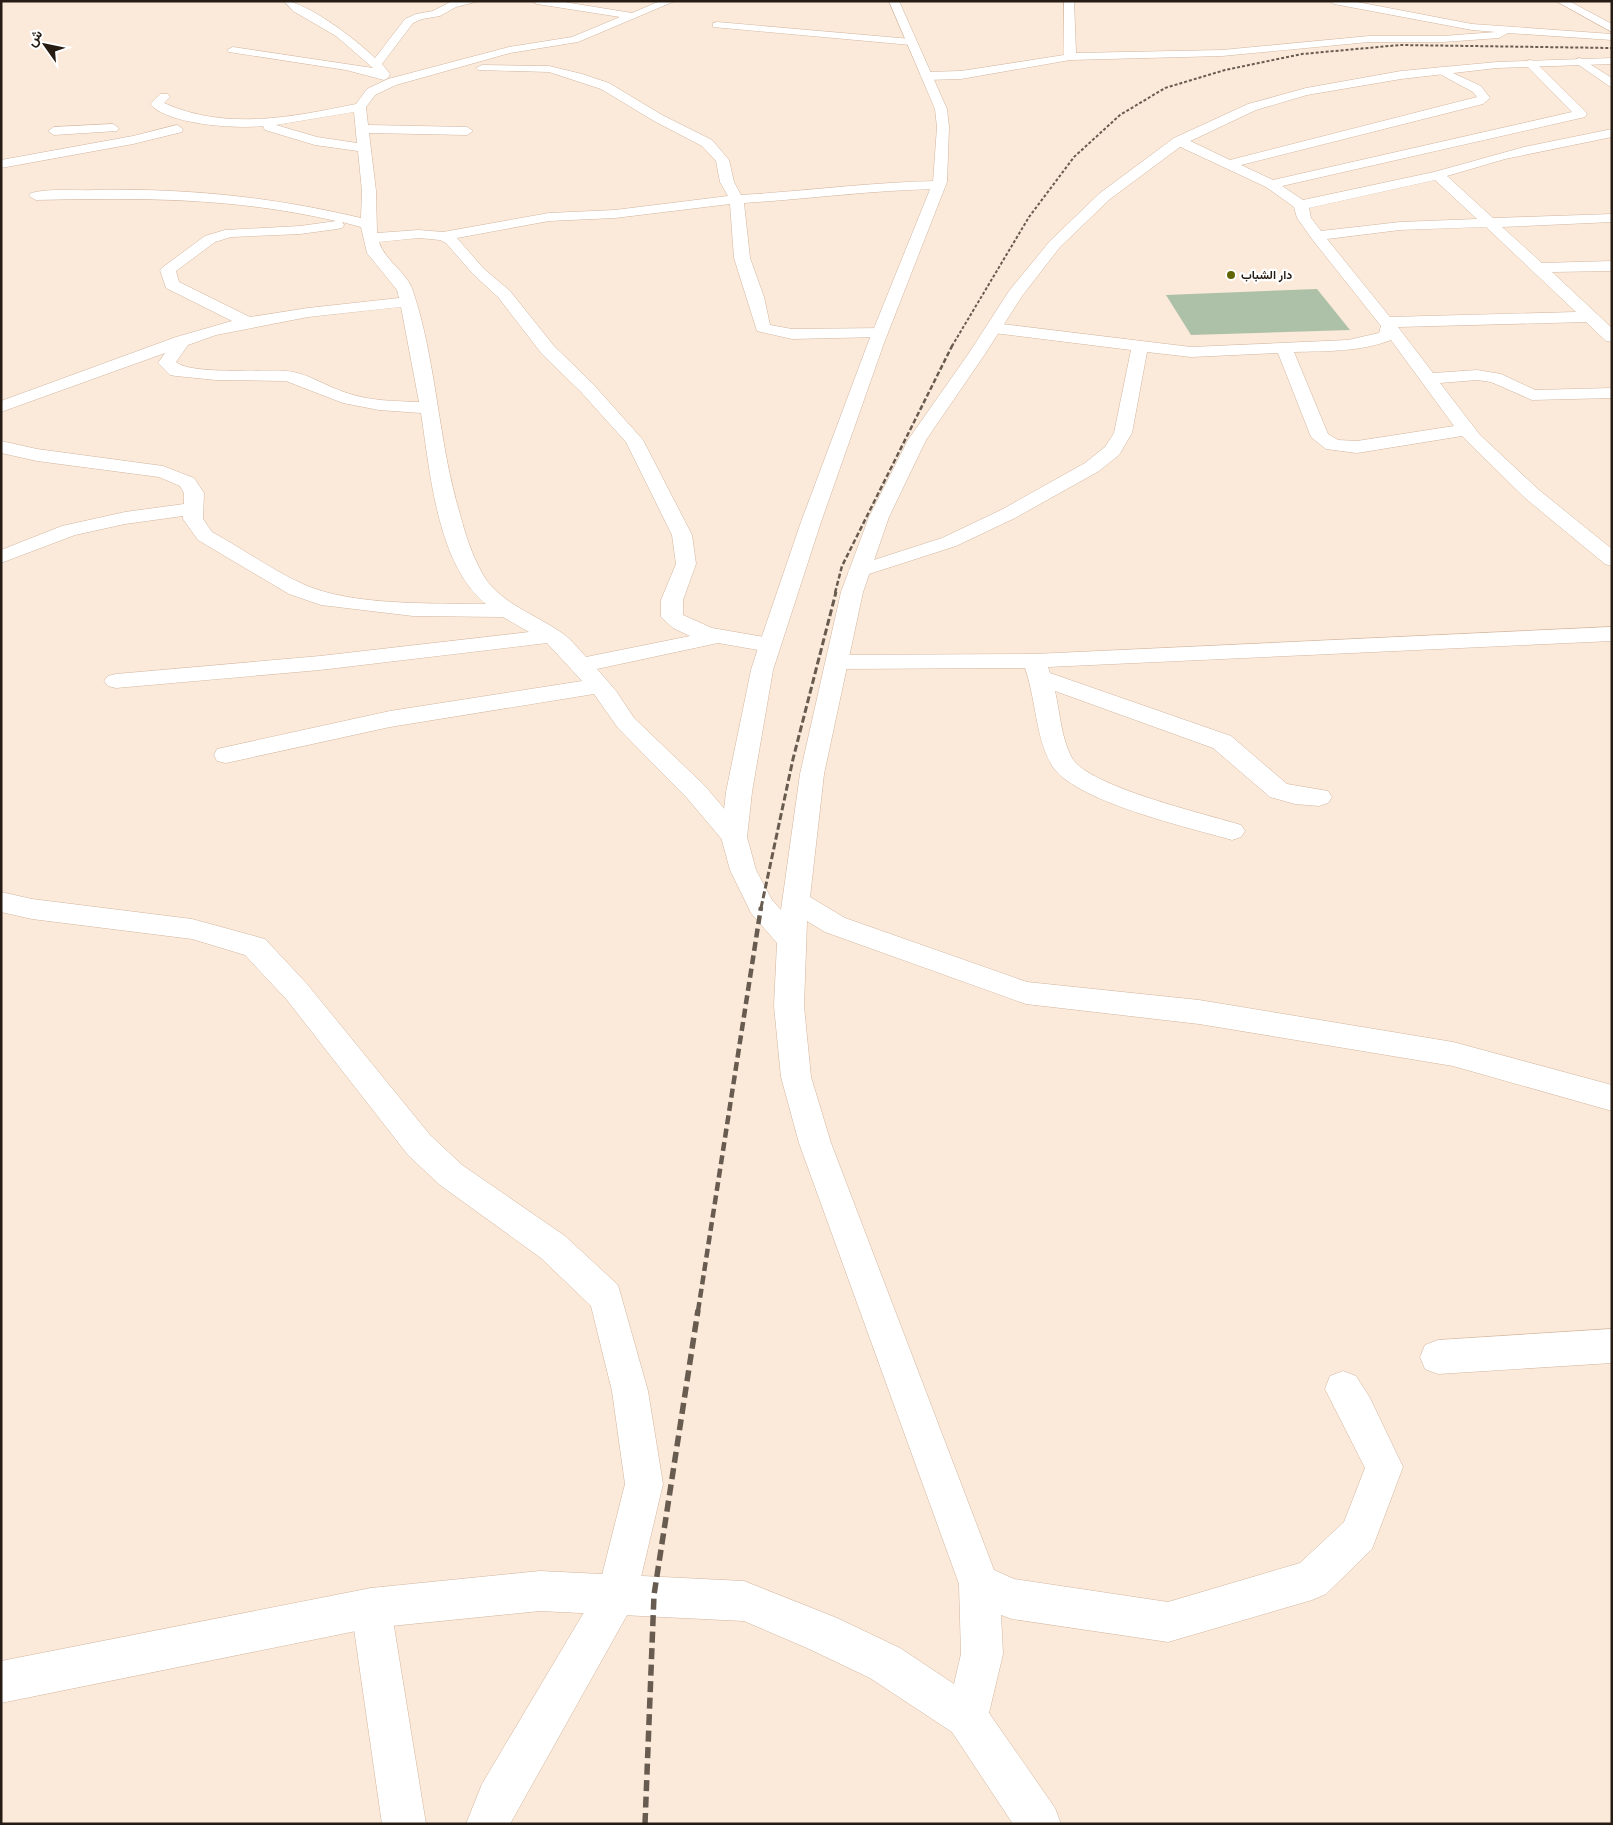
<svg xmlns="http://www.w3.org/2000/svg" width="1613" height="1825" viewBox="0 0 1613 1825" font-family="'DM Sans',Vazirmatn,sans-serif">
<rect width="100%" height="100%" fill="#fbe9da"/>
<path fill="#adc1a8" d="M1317,289L1350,330L1191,335L1166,295Z"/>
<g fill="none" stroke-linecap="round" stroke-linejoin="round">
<g stroke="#d2b69e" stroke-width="1">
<path id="street" d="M284,1C306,1 358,41 375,58L405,19L416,14L433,11L452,1H479L456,7L440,16L422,19L413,23L382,64L390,74L388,78L384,80L346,70L229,52L227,50L233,47L373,68L336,36L293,11Z
M532,1H558L632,13L660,1H675L578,42L510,53L396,85L375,95L366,107L368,125L467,127L473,131L467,135L369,133L376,191L377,233L419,230L443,232L549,213L615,210L728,196L720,182L716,161L702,146L654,121L601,89L549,72L478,70L476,68L482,65L549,66L582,74L609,83L662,115L712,140L729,160L734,182L741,195C807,191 872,182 938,181L945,185L938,189C873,190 809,199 744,203L750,258L764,297L770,325L792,329L886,328L888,332L886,336L880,337L792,339L757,331L734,258L730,204L615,218L549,221L457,238L483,268L510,291L554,346L593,384L643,440L692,535L696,564L683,600V615L712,628L770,638L778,640L781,645L778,650L770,652L718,643L597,669L616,691L634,718L705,786L743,831L747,837L743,843L734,846L725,843L687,798L618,728L594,694L390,727L226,763L217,761L214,755L217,749L226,747L390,711L582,681L547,643L320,670L116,688L108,686L104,681L108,676L116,674L320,656L529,632L503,617L413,616L321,605L289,594L198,540L183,519V516L125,524L75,535L1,563V550L62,526L125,512L184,504V493L180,486L159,477L37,461L1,453V441L37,449L163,466L194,478L204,493L203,519L212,532C243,549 273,571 305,585C354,606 432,603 486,604C437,565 430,471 421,413L379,410L343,403L286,381L216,380L176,376L170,375L158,363L165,353L1,412V401L176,337L232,321L166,288L160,270L163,267L205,236L225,230L300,226L336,221C231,197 142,198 36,200L29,196L31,193C51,188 75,191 96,190C186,188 273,197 361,218L362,191L358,151L315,145L265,130L263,126C237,129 168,125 150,104L160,94H168L170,97L164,103C226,131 292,117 356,104L367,89L388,79L509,47L572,37L620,17L537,4ZM354,112L357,143L317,137L276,125ZM342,222L361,227L367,253L397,290L399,298L308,308L250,317L179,282L176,271L215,242L231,237L300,234L337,229L342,228L344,225ZM419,238L440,240L446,243L473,274L498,297L542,354L581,392L626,442L672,535L676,564L661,600V617L673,628L690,636L586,657C578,648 569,637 559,631C534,614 503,604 485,578C473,558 466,537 460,514C438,442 437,363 413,291C408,273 385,261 379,242ZM401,307L419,402C395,401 370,401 347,393C327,387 306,372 286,371C264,369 190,375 176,362L188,345L216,335L308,317Z
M1064,1H1074L1076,53L1222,50L1369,36H1443L1496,32L1472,30L1334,4L1329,1H1352L1472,24L1612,34V40L1508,33L1499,38L1443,42H1369L1222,56L1070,60L961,79L926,80L920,76L926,72L961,71L1064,55Z
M717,22L911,39L917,42L911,45L713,27V23Z
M1580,58L1612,78V88L1576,63V59Z
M1530,60L1534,61L1585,111L1587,114L1585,117L1282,186L1303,200L1434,172L1524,147L1612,129V137L1505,159L1447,176L1493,218L1612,214V222L1502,227L1542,263L1612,261V271L1552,272L1612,328V342L1606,341L1586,322L1398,327L1433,373L1477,370L1501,374L1535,390L1612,388V398L1532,400L1491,382L1477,380L1440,383L1480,435L1539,490L1612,549V566L1605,564L1525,498L1462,436L1357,453L1326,449L1311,437L1278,353L1191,357L1147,352L1132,433L1119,455L1099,471L1015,518L956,546L866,575L859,577L852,575L848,571L852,567L942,538L1001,510L1085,463L1105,447L1114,433L1131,350L994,333L988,331L986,328L988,325L994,323L1191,347L1348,340L1379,333L1381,326L1312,239L1297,218L1294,207L1266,187L1174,144L1173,141L1174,138H1184L1230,160L1477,97L1473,92L1436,72L1434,70L1440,67L1481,86L1490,98L1483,104L1241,165L1273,180L1572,112L1526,65V61ZM1435,180L1477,219L1400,222L1321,231L1311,218L1309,208ZM1486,227L1576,312L1390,317L1327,239L1400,230ZM1391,340L1454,426L1357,441L1338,440L1328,434L1294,352C1327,351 1360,352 1391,340Z
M113,124L119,128L117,131L54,135L48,131L54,127Z
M177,125L183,129L182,132L133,144L1,168V160L133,136Z
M1612,627V641L1048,667L1050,673L1231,736L1287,784L1328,791L1332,797L1328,803L1319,806L1295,804L1270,797L1213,748L1055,691C1060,712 1061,738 1072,758C1089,787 1206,814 1241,825L1245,831L1241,837L1232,840C1191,828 1071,801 1051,764C1035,735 1036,699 1025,668L837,669L829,667L826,662L829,657L837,655L1034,654Z
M1,892L32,899L192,919L265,939L307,984L430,1135L462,1165L565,1236L618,1285L648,1391L663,1484L637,1594L631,1608L510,1824H466L482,1784L599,1587L625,1484L612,1391L591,1306L541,1258L440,1185L408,1155L287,1000L245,955L192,939L32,919L1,912Z
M1612,1329V1363L1438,1374L1425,1369L1420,1357L1425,1345L1438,1340Z
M371,1588L385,1594L391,1608L426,1824H382L351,1608L357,1594Z"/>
</g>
<g stroke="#d2b69e" stroke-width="1">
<path id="secondary" d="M889,1H899L947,109L949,127L947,182L884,343L821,522L773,670L752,792L747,837L756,870L772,900L781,910L800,774L841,592L869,517L908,440L969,353L1009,291L1050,241L1100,193L1174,138L1248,104L1306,88L1401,71L1497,62L1612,58V64L1497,68L1401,79L1307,95L1256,110L1184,144L1110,199L1060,247L1022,296L985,354L926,440L889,517L863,592L824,774L810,897L845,918L1027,982L1199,1000L1453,1042L1612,1085V1111L1453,1066L1199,1024L1026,1004L825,932L807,921L804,1006L811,1077L831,1143L994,1570L1014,1579L1168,1602L1300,1563L1344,1522L1365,1468L1325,1389L1330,1376L1343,1371L1356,1376L1370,1398L1403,1467L1372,1549L1326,1594L1312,1600L1168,1642L1012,1619L1001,1615L1003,1654L989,1713L1055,1808L1061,1824H1013L952,1732L870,1678L807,1648L744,1621L540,1611L371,1628L1,1703V1661L371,1588L540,1571L744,1581L837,1618L900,1648L954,1684L961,1654L959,1584L799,1143L781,1077L774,1006L777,943L751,913L730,870L721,837L726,792L751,670L759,645L801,522L868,343L933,182L937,127L935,109Z
M1556,1H1569L1612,24V32Z"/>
</g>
<use href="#street" fill="#fff" fill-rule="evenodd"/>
<use href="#secondary" fill="#fff" fill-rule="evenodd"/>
<path stroke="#685b50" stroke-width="2" stroke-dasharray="3 2" stroke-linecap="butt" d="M952,346L1029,217L1074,157L1120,115L1165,88L1225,70L1302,54L1400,45L1612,48"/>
<path stroke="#685b50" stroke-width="2.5" stroke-dasharray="5 2.5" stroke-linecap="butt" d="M835,593L842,566L953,344"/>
<path stroke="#685b50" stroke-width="3" stroke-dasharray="7 3" stroke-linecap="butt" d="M761,908L793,759L836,592"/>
<path stroke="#685b50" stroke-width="4.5" stroke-dasharray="9 4.5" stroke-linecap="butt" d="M698,1311L761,907"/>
<path stroke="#685b50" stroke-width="5.5" stroke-dasharray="11 5.5" stroke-linecap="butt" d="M645,1824L654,1595L698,1310"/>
</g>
<circle fill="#616500" stroke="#fff" stroke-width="2" cx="1231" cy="275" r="5"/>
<g text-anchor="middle" stroke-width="4.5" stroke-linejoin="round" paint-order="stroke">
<g font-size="12" font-weight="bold" fill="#271c13" stroke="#fff" text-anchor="start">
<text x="1241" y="279">دار الشباب</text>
</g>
</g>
<rect width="1613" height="1825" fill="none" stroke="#271c13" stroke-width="5"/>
<g transform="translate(45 45) rotate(303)" stroke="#ffffff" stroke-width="4" paint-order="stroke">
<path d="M0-4L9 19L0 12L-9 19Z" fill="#271c13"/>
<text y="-8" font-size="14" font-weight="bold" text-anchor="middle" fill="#271c13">ش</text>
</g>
</svg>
